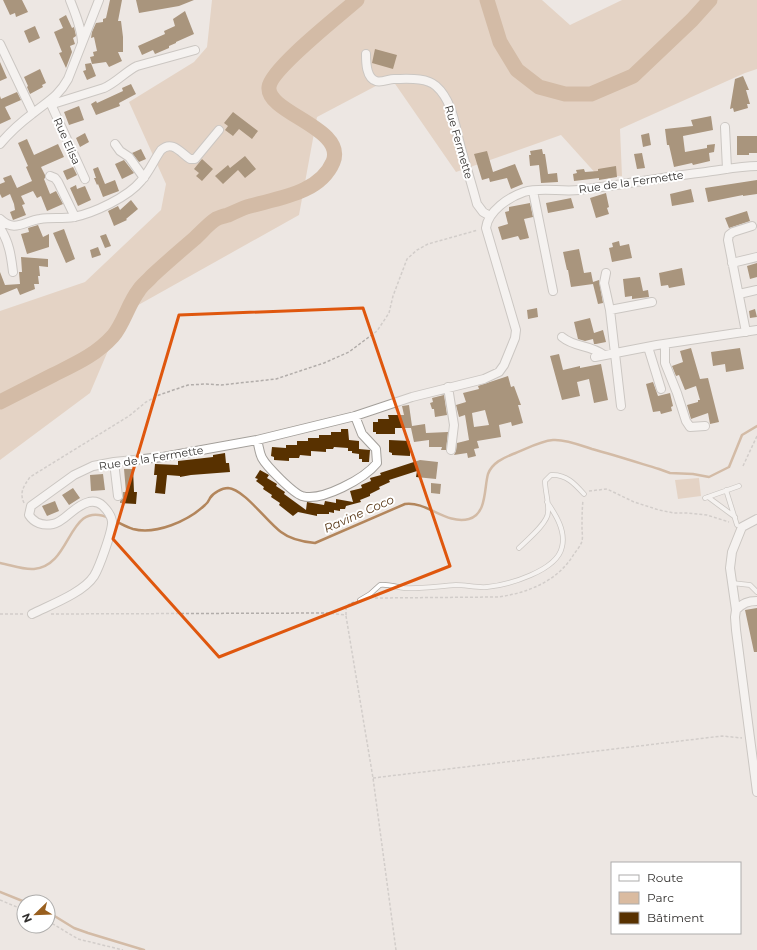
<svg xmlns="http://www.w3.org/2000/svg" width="757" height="950" viewBox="0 0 757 950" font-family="Montserrat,sans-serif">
<rect width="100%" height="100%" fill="#ede7e3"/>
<path fill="#dabba0" d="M212,0H542L570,25L622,0H757V69L745,73L620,129L622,176H598L561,135L456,172L391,78L317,117L299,215L124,313L90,393L0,460V311L85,282L161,210L166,184L129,102L194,62L207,47Z
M699,478L701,496L678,499L675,480Z"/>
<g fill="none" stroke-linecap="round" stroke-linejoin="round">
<path stroke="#b3865c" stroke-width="2.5" d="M113,520C120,523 126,527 133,529C156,535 188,521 205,505C208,503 209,500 210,498C213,493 222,488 228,488C244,489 267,522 281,532C290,539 304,542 315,543L405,504C427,501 446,525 469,519C487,514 484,488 488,474C492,463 503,458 513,454C526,449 540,441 553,440C565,439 580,445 592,449C614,455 636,462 659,469L670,473L693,474L709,477L729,467L742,435L757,426
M0,563C11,565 23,570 34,569C73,566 67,499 109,518
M0,892L25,902
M48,912L74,928L88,933L144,950"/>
<path stroke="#b3865c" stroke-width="15" d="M487,0L500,42L517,70L539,87L565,94H591L633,76L692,20L710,0
M0,402C18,393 35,384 53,375C75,364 96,355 113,336C124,323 128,304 139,290C142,285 148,281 152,276C166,263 180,251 194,239C201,233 208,224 216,219C220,217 224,216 228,215C235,212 242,208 250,206C279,198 320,193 333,162C347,128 266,113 269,87C271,69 340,15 357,0"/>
</g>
<path fill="#583100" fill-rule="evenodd" d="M3,0H22L28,12L16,17L15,13L10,15Z
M110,0H122L118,21H121L123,37V52H118L122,61L109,67L106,62L92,64L90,57L94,56L93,52L97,51L94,37L91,38L92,32L96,23L103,22V19L106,18Z
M136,0H194L179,6L139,13Z
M185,11L194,34L176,42V43L169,46V48L155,54L153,50L142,55L138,46L165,34L164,31L175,26L173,19Z
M66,15L72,28L74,27L76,36L73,38L75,44L70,46L72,52L66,68L59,53L62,52L54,32L63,28L59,19Z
M35,26L40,38L29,43L24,31Z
M375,49L397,55L393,69L372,63Z
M0,62L7,78L0,81Z
M91,63L96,76L87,80L83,71L86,70L85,64Z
M40,69L46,83L42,85L43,87L30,94L27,87L28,86L24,77Z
M743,76L749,90H746L750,104H747L748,108L734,112L733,108L730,109L735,79Z
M131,84L136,94L119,103L120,106L96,115L91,104L96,101L97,103L123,91L122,88Z
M17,92L21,100L5,107L11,119L0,124V96L1,99Z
M79,106L84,120L69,125L64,112Z
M233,112L258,131L252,139L239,129L233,136L225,130L228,126L224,123Z
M711,116L713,130L683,136L685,152L707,148V145L715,144L714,152L709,153L710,161L693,165L692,163L674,167L669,145H667L665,129L693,126L691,120Z
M85,133L89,142L80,147L76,138Z
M649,133L651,145L643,147L641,135Z
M737,136H757V153H749V155H737Z
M27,139L34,155L58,144L64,157L41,167L45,175V178L44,179L50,194L56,191L63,204L47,211L41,196L37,198L33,191L21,196L25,204L22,205L26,215L13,220L10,212L15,210L14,204L10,194L2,198L0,194V184L5,182L3,178L11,175L17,188L32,181L26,167L28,166L18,143Z
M141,149L146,159L139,162L132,153Z
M542,149L543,154H545L548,174L557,173L558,182L541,183L539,165L530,166L529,155H531L530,151Z
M487,151L493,172L515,164L523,184L511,189L507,178L490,182L489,178L482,180L474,154Z
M642,153L645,168L637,169L634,154Z
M245,156L256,169L245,178L238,170L223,184L215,176L228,165L230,168Z
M202,159L213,169L202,181L196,176L199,173L194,169Z
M124,160L134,173L122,179L115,164Z
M616,166L617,177L599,180V178L574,181L573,174L577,173L576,170L584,169L585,172L598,171V169Z
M73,167L77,175L67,180L63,171Z
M98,167L105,184L115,180L119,191L103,197L98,184L97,185L94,178H96L93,169Z
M757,180V194L743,196V195L708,202L705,188Z
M76,185L77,189L85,186L91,200L78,206L70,188Z
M691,189L694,202L672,206L670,194Z
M606,193L609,207L607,208L609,214L596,218L590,198Z
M571,198L574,208L548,213L546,203Z
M131,200L138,209L126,219L127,220L114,226L108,211L118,206L120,210Z
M530,203L533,217L524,219L529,238L520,240L518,236L502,240L498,227L508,224L505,212L509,211V207Z
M747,211L750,221L729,228L725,218Z
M38,225L43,237L49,234V247L27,254L21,234L29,232L28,228Z
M64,229L75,259L66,263L53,233Z
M106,234L111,246L105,248L100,236Z
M619,241L620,246L629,244L632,258L612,262L609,248L613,247L612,243Z
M98,247L101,255L92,258L90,250Z
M579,249L584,273L591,272L593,282L599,280L603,303L598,304L593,284L571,287L568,270H567L563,252Z
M21,257L48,259V267L39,266L40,276H38L39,284H34L35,289L20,295L17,288L0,295V272L5,285L20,284L19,272H22Z
M757,263V277L750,279L747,266Z
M682,268L685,285L669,288L668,285L661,286L659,273Z
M640,277L643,291L648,290L649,297L632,299V296L625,297L623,279Z
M537,308L538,317L528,319L527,310Z
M755,309L757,317L750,318L749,311Z
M590,318L594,333L603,330L606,342L596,344H594L593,339L585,341L578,339L574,322Z
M691,348L700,379L708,378L719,422L710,424L708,413L691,419L687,405L698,402V400H700L696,386L685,390L679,375L676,376L672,366L683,362L680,351Z
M740,348L744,369L726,372L725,364L713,366L711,352Z
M559,354L563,370L580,366V368L601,364L608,400L594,403L589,379L577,382L580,396L562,400L550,356Z
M508,376L511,387L514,386L521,405H518L523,423L512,426L511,422L499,425L501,437L477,441L479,448L474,449L476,456L468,458L467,453L454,455L456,451L457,443L469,440L465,415L459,417L456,405L466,402L463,393L479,389L478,386ZM485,410L489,425L474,427L472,413Z
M653,382L658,396L670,393L673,406L671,407L672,411L661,414L660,411L653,412L646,384Z
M444,395L447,415L435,417L434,409H432L430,403L433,402L432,398Z
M409,405L412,426L425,424L426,433L448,432L446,450H441L442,447H429V440L414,442L411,428H395V434H376V432H373V422H378V419H389L388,415H404L402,406Z
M341,429H348L349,440L359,441V451V449L370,450L369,462H362V459H359V454L352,453V451H348V448L334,447L333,449H326V452L311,451V456L300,455L299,458H289V461L274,460V457L271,456L272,447L286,448V445H297V441H308V438H319V435H331V432H341Z
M389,440L410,441V456L392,455V453L389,452Z
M225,453L226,463H229L230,472L191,475L180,477V476L167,475L165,494L155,493L157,475H154L155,464L178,465V461L213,457V455Z
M420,460L438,462L436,479L416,477L417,471L389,480L390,482L379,487L380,489L370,494V496L360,500L361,502L346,506L345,509H340V511L334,510V513L329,512V514H317V516L298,512L293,516L279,505L280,503L271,497L272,495L263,489L264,487L256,481L258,479L255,478L260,470L269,475L267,478L277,484L276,486L285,492L284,494L306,510L307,502L324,505L325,501L336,503V499L353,502L350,491L362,488L361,485L371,481L370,478L381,475L380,473Z
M124,469H133L134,492H137L136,504L120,503V501L123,498V492H126Z
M103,474L105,490L91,491L90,475Z
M431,483L441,484L440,494L431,493Z
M73,488L80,498L69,505L62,495Z
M55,501L59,511L47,516L42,506Z
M757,608V652H754L745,610Z"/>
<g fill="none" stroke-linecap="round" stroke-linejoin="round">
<g stroke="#a39f9a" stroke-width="5.5">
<path id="service" d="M726,490L737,525
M708,497L735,517
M705,498L739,486
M519,548C527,540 548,523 548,512C549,502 545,491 545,481L551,475C566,474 575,484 584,494
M732,583L750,585L757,592
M360,600L370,594L380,585C388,584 396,587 404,588C421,589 439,586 456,585C466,585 477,588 487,587C508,585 557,571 562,547C566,531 556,515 547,502"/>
</g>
<g stroke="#a39f9a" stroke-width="10">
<path id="minor" d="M70,0C75,13 82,29 82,43
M0,44L33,113
M366,54C366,62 366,78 376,81C381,83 389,79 394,79C407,79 426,77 436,86C453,101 455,127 461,148C466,166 472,185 477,204L483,212L490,216
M50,102L56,103L104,88C117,82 125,72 137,66L195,50
M50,102L85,179
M725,127L727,169
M0,144C10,132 20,123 32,114C48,101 58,97 68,79L99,0
M115,144L120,151L129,157L144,178
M50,176L55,178L58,182L75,217
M533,191L553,291
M0,219C15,233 24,221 40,219C51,217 62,219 74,217C94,213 128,197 141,181C149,172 154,160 161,150C172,140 180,152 190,159H195L219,130
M0,228C9,242 11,255 13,272
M732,263L757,257
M606,273L604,283L610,310L621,406
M739,294L757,290
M610,310L652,302
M746,332L728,240L729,235L733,232L752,226
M562,337C575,348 589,344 604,355
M665,344V363L677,393L686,421L690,427L705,426
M648,347L661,389
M595,357L657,345L757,330
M448,387L454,425L451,450
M257,440C259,446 259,452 262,458C267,467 293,493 302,496C322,502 365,478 377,463L376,449L362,434L355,416
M114,462L118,496
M757,519L742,527L732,552L730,568L736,610L735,617L736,630L757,792
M736,610C743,603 748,601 757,601
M32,614C50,605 83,593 94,576C99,568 113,530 112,521C111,515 107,510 103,506C99,502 94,501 89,502C73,506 65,522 53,524C43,526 34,523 29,515L31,506L74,475L93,466L114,462L163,457L257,440L355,416L412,397L484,379L499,372L504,365L515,338L516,330L486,228C488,211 509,197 524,192C541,187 561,192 579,190C621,185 663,177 706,172C722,170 740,166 757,166"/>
</g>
<path stroke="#b2adaa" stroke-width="1.5" stroke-dasharray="3 2" stroke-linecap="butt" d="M743,466L757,436
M589,491L607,489L634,502L659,510L674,513H688L707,515L729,522
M24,503C19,492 24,486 30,477L129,416L146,402L159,395L188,385L206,384L221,385L276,379L324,363L349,352L377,331L389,313L393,296L407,259L417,250L428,244L478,230
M375,598L498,597C528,593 558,581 574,554C577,550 581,545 582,541C583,537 582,532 582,528C582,519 582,510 583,500
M0,614H25
M51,614L326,613L346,615V607L351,603L355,602
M346,616L373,778L396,950
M373,778L722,736L742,738
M0,900L24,910
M48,921L78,939L123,950"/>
<use href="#service" stroke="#fff" stroke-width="4"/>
<use href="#minor" stroke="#fff" stroke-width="8"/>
</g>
<path d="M0 0H757V950H0ZM363,308L450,566L219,657L113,539L179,315Z" fill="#ede7e3" fill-opacity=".55" fill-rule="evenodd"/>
<path fill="none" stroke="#df570e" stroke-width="3" stroke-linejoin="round" d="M363,308L450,566L219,657L113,539L179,315Z"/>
<g text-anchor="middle" stroke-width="4" stroke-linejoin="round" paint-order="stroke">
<g font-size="11" fill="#32302e" stroke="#fff">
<text transform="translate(67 141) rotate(66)" y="4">Rue Elisa</text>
<text transform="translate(459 142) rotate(74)" y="4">Rue Fermette</text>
<text transform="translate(631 182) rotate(-8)" y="4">Rue de la Fermette</text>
<text transform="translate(151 458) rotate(-9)" y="4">Rue de la Fermette</text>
</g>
<g font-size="12" font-style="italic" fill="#583716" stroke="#fff">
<text transform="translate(359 514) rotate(-24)" y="4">Ravine Coco</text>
</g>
</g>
<rect x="611" y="862" width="130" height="72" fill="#ffffff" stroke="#adacab"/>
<rect x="619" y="875" width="20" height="6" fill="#ffffff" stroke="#adacab"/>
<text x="647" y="882" font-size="12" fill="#32302e">Route</text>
<rect x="619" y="892" width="20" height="12" fill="#dabba0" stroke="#adacab"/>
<text x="647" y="902" font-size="12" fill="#32302e">Parc</text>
<rect x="619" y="912" width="20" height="12" fill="#583100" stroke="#adacab"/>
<text x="647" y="922" font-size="12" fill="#32302e">Bâtiment</text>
<g transform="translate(36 914) rotate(247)"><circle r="19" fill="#ffffff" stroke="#adacab"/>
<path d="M0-3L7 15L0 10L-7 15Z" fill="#995f1e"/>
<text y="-6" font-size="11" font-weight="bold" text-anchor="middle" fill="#32302e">N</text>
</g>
</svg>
